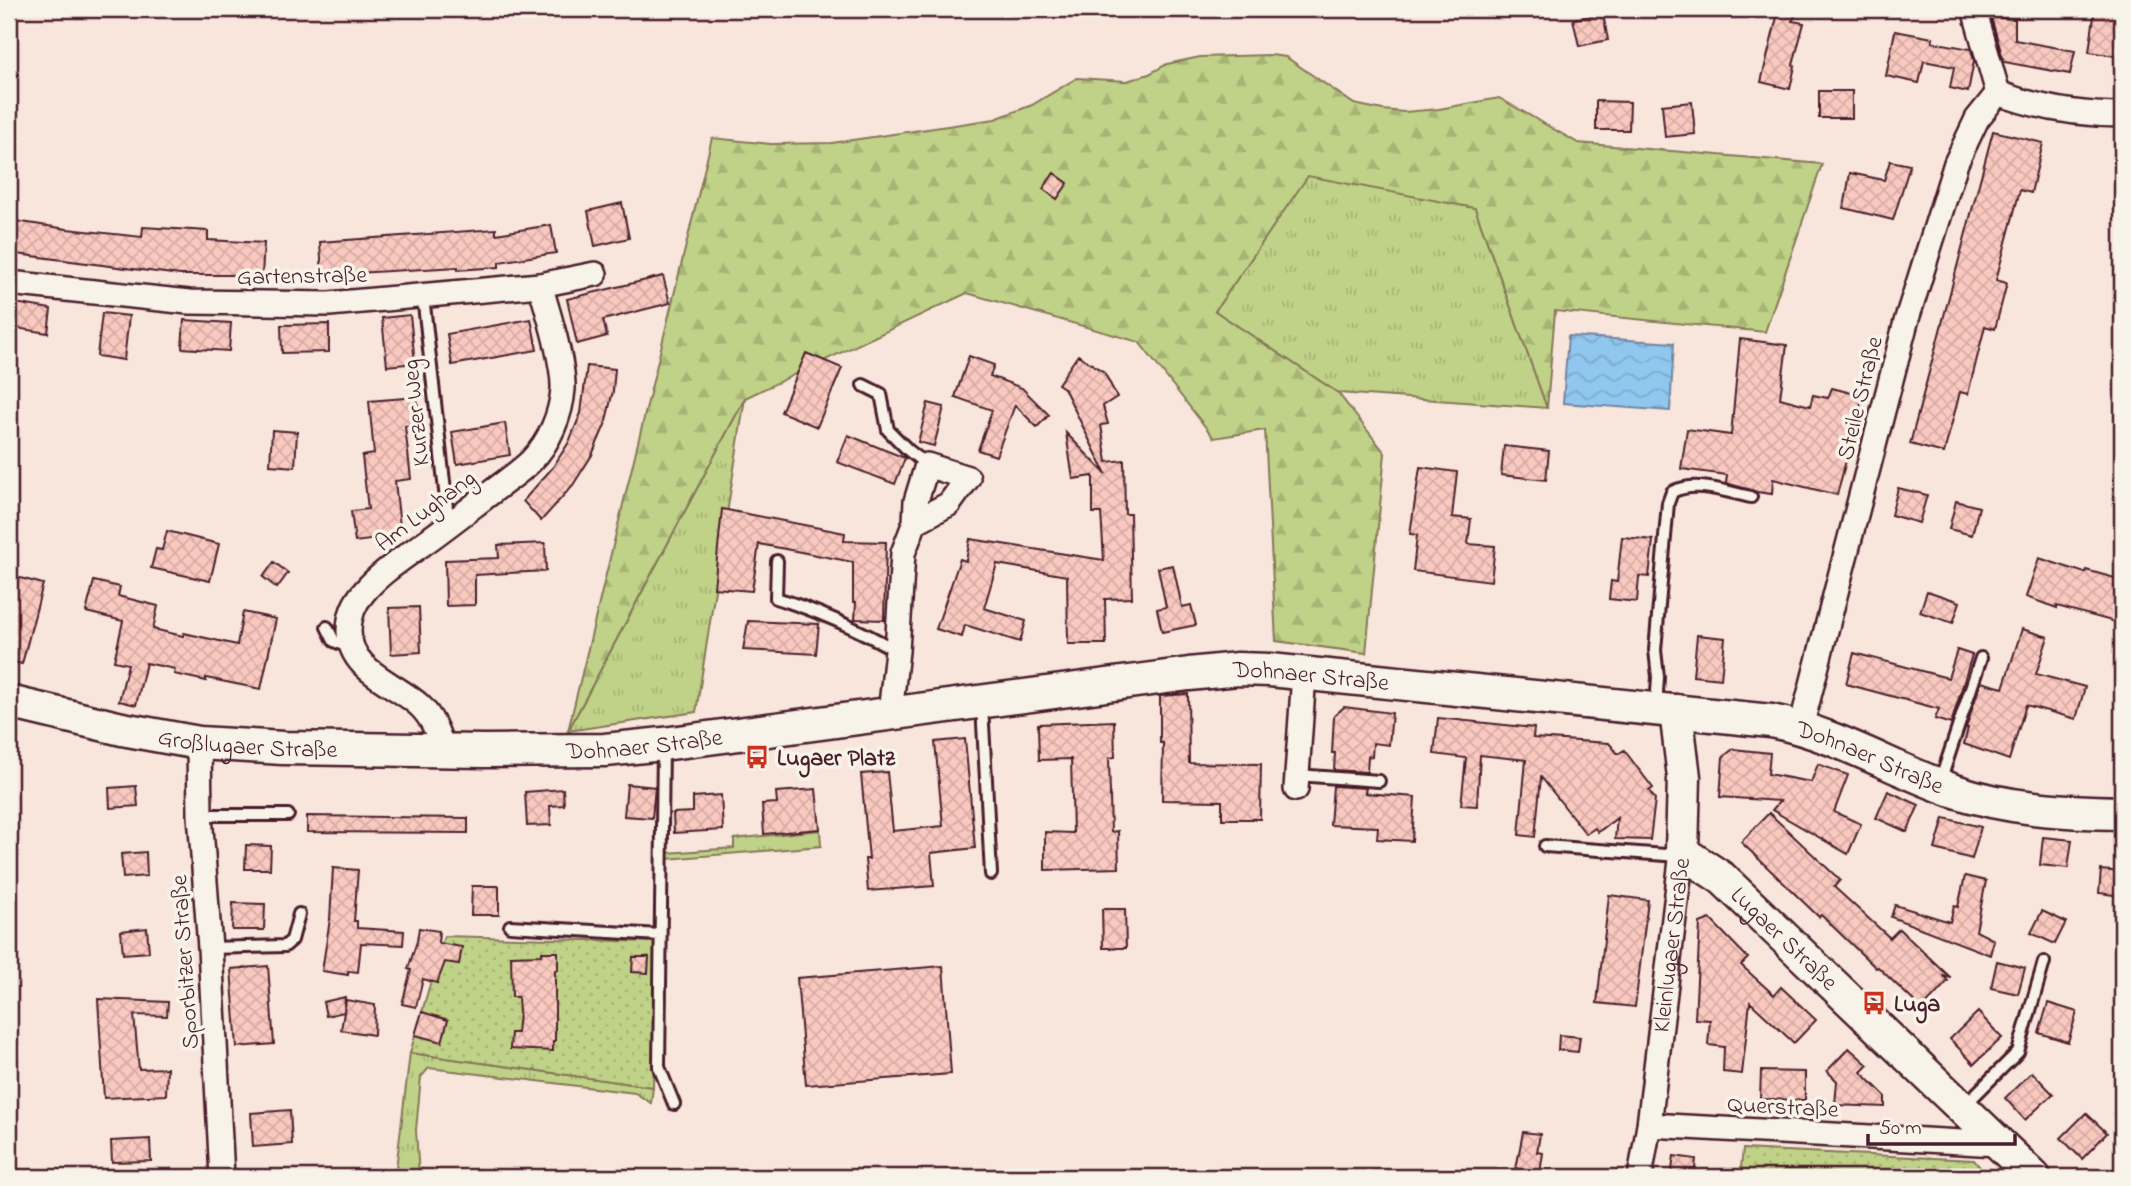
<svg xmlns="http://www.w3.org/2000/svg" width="2131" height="1186" viewBox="0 0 2131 1186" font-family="'Indie Flower',sans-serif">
<defs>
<pattern id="grass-tufts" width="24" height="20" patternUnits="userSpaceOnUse" patternTransform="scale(1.75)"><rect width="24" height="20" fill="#c0d287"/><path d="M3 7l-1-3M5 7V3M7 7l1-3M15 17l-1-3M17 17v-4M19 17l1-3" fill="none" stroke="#a6b475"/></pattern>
<pattern id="forest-firs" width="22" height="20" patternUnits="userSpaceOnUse" patternTransform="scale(1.75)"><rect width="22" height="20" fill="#c0d287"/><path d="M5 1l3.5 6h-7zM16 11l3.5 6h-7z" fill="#a6b475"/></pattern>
<pattern id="garden-dots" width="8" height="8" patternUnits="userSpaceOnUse" patternTransform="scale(1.75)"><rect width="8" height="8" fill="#c0d287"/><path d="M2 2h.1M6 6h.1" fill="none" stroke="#a6b475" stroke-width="1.8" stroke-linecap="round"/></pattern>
<pattern id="water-waves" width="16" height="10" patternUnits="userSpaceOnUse" patternTransform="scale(1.75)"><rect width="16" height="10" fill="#90c7ee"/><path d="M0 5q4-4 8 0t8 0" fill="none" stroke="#7eaacc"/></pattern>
<pattern id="building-cross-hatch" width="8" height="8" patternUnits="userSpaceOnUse" patternTransform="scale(1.75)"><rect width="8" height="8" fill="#f9c9c0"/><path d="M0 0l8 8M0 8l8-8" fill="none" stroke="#d7aca5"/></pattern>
</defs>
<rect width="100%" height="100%" fill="#f8e6dc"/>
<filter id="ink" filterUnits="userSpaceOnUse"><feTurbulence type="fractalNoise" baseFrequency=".0143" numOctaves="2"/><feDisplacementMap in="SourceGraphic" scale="14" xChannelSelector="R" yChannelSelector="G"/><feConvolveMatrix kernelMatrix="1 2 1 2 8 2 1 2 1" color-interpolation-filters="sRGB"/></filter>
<g filter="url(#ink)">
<path fill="url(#grass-tufts)" stroke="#857859" stroke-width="2" d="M1308,175L1475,208L1547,408L1338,393L1215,311Z
M745,398L696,712L568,731Z
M820,830L821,846L667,859V853L734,848V839Z
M410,1053L653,1087L651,1103L635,1093L429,1068L421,1077L416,1130L419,1177H395Z"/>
<path fill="url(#forest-firs)" stroke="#857859" stroke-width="2" d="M1271,55L1286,57L1354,104L1383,110L1404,112L1439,109L1499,98L1578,143L1822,164L1765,332L1555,311L1547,408L1475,208L1308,176L1215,311L1338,393L1385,453L1366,653L1276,641L1265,430L1214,438L1139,342L967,293L745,398L568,731L712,138L771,144L832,143L900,133L995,119L1032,105L1077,78L1127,81L1149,74L1167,64L1200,57Z"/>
<path fill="url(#garden-dots)" stroke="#857859" stroke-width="2" d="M444,936L655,942L653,1087L410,1053Z
M1743,1149L1974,1160L1988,1177H1740Z"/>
<path fill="url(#water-waves)" stroke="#7484a0" stroke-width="2" d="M1568,336L1674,343L1670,411L1563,403Z"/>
<path fill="url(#building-cross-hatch)" stroke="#4a1f2b" stroke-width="2" d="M1779,9H1799L1792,21L1804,23L1793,65L1795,66L1790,89L1761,82Z
M2095,9H2122V57L2089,52Z
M1603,14L1608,40L1579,46L1573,19Z
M1991,17L2015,19V40L2075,51L2070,74L2004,62Z
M1895,31L1933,38L1932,42L1971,49L1974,61L1968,92L1950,88L1954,67L1924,61L1919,83L1886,76Z
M1819,91H1852V118H1819Z
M1596,101L1630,102L1629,130H1596Z
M1692,102L1695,134L1665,137L1662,105Z
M1993,131L2043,143L2031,193L2020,190L1996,280L2007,283L1995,329L1985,326L1968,394L1960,392L1944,453L1910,444Z
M1890,161L1910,165L1893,220L1844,208L1850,173L1884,180Z
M1054,173L1068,183L1057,199L1043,189Z
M622,203L629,238L595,246L588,211Z
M9,220L67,229L142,237L143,227L208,231V240L264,243L262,275H180L9,253Z
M551,225L556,253L499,262V267L458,270V267L322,275L320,242L496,229V234Z
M663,276L670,303L603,320L607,336L577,344L567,299Z
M9,302L51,309L48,333L9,327Z
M102,313L129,316L124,360L97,356Z
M410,315L415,363L387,366L382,318Z
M531,319L537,350L452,365L447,334Z
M184,320L231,323L229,351L182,348Z
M329,324V352L282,353L281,325Z
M1740,339L1787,345L1780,398L1810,406L1813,395L1828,398L1832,388L1863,396L1837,495L1773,479L1772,494L1757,492L1726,483L1727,475L1681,469L1687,429L1731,435Z
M806,353L842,368L817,427L781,412Z
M1078,355L1104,372L1117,397L1103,406L1108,424L1101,425L1107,462L1124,460L1125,514H1130L1132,598L1105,599L1106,644H1068L1067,576L997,564L984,608L1026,621L1020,642L965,625L962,637L936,629L960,559L966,561L970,539L1104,560L1101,513H1093V476L1073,479L1066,433L1106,474L1064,388L1058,384Z
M969,356L994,365L990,376L1022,388L1049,415L1037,427L1015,405L996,456L978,450L992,410L955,397Z
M587,366L615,369L613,391L605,425L592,455L573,485L541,521L523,501L553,467L569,442L581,413Z
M417,397L419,425L405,426L411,479L395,481L401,536L355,542L351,511L368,509L362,456L374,454L369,401Z
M928,403L944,407L934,446L918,442Z
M505,423L510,455L457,464L452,432Z
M272,430L297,432L295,467L270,465Z
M848,435L905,458L895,484L837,462Z
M1504,446L1549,451L1546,480L1501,475Z
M1420,467L1457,472L1452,517L1471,519L1468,544L1495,546L1491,581L1413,571L1417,535L1410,534Z
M1898,488L1927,495L1919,523L1891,515Z
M1956,501L1979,507L1972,535L1949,529Z
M722,509L845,533L844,541L886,542L884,620L855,619L856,602H853V562L759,544L752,591L714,588Z
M167,531L219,544L210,581L151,568L156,549L162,550Z
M1622,537L1653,540L1649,577L1639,576L1637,602L1609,599L1611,581L1617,582Z
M545,543L546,571L475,575V605L446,606L445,560L499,558L498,545Z
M2039,558L2085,573L2086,570L2122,580V610L2119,623L2057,606V608L2026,597Z
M274,562L288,573L277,588L263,577Z
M1173,565L1182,607L1191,605L1196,625L1162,632L1157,609L1166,607L1158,568Z
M9,575L43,584L22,664L9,661Z
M94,581L120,587L118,596L158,606L153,629L183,636L184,633L237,645L243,612L276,619L261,689L206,678V681L174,674L175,669L146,663L136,705L119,701L128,664L114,661L123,621L86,612Z
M1927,591L1960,602L1953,623L1920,612Z
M419,607L421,652L391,654L389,608Z
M748,621L819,624L816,654L743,650Z
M2022,629L2048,637L2036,674L2085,687L2076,719L2026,705L2009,760L1964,744L1968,728H1966L1981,682L2003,688Z
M1697,635L1725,638L1721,679L1693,676Z
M1957,650L1972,655L1951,724L1935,719L1939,709L1846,684L1854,653L1948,678Z
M1188,694L1189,763L1261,764L1260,819H1222V801L1162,800L1163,743H1160V696Z
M1344,707L1392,713L1389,745L1373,743L1372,757L1368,756L1367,772L1334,770L1335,753H1332L1334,716Z
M1438,718L1534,728L1533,738L1609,743L1618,754L1624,750L1653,788L1649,791L1655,799L1650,840L1615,839L1617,818L1598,832L1595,828L1586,834L1541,777L1535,837L1519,835L1526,760L1480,755L1477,806L1461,805L1466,758L1434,754Z
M1114,721L1115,757L1109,758L1111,832L1118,831L1119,868L1045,870V832L1073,833L1071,759L1039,760L1038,724Z
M965,739L975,848L931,853L934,886L868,891L865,859H869L861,774L887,772L893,831L943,826L935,742Z
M1733,749L1770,753L1768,774L1811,782L1818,764L1848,775L1834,812L1861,824L1848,854L1772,810L1780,801L1720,797L1723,757Z
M627,784L655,787L652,818L624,816Z
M136,786L138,806L110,808L109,788Z
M1333,786L1366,788L1365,793L1415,797L1412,841L1377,839L1378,827L1330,825Z
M563,789L564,805L550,806L551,825L527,826L525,792Z
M816,789L820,829L764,834L762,804L777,803L776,792Z
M1888,791L1919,805L1907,832L1876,818Z
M721,795L723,830L674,833L673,813L693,812V797Z
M1769,813L1840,880L1834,887L1890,938L1899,929L1951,978L1944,976L1948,981L1922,1009L1878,967L1876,968L1821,915L1819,917L1741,842Z
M307,816L468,818V833L307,832Z
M1944,818L1981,827L1972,859L1935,849Z
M2043,837L2072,840L2068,868L2040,865Z
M246,845L271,846L270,869H245Z
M146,852L147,876L123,878L121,854Z
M333,868L358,870L354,921H357V928L404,931L403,945L361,943L358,972L348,971V975L322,971L330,919Z
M2101,870L2122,872L2121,896L2099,893Z
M1965,876L1986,881L1976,931L1994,940L1990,955L1891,917L1895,905L1950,922L1954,906L1958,907Z
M472,886H499V915H471Z
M1609,895L1648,900L1635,1007L1597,1003Z
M233,903L265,904L264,930H232Z
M1102,909H1125L1126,948H1103Z
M2042,911L2066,922L2055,944L2031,933Z
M1710,919L1748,958L1741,965L1774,995L1781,987L1816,1020L1794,1043L1750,1002L1742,1074L1723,1072L1724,1047L1708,1045L1710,1020L1695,1019L1700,923Z
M147,928L149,952L123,954L121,931Z
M419,928L439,931L438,943L462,947L459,964L445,962L437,983L423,979L416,1007L402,1004L411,970L408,969L417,941Z
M542,952H558V970H555V1041H553V1051L510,1049L511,1033H517L519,1013L518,997H512L511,956L542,955Z
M633,957H649L648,973L632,972Z
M1997,961L2025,968L2018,994L1991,988Z
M268,966L274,1044L237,1047L231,969Z
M943,966L951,1074L806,1085L797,978Z
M345,997L344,1012L326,1016L323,1002Z
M98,999L168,1002L167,1016L134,1015L139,1069L167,1068L166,1095L104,1098Z
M346,1000L375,1005L374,1035L341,1030Z
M2048,1003L2077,1012L2068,1042L2039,1033Z
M422,1012L448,1020L442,1042L415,1035Z
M1978,1012L2002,1038L1974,1064L1950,1039Z
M1559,1035L1580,1037L1578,1052L1558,1050Z
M1849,1048L1868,1065L1861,1072L1885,1096V1107L1835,1105L1837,1081L1827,1071Z
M1761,1071L1805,1072V1100L1760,1099Z
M2032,1072L2053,1094L2025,1120L2005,1098Z
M290,1110L292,1144L253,1147L251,1113Z
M2086,1113L2107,1133L2082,1159L2061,1138Z
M1523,1132L1540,1134L1537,1152L1543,1153L1540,1173L1516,1169Z
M150,1139L151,1161L112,1162L111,1141Z
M1674,1156L1696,1159L1694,1177H1671Z"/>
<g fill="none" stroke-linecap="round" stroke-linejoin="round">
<g stroke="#4a1f2b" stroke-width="16">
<path id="lane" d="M423,296L449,526
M863,385L881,394L888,430L908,450L927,465
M777,561L776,598C819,611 858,629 897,651
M327,627L334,641L352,649
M982,705L991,874
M1656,708L1658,677L1655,650L1668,503L1672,492C1697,480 1726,492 1751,497
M663,747L659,1067L674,1104
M1297,775L1379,781
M1940,782L1981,658
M200,815H288
M1545,846L1679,856
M510,926L660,935
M210,948L285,946L292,940L299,914
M1963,1107L2018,1052L2044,962"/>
</g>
<g stroke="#4a1f2b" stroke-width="28">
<g id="street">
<path d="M1974,9L1998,93"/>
<path d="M1998,93C2038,108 2079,115 2122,115"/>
<path d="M9,283L189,302L329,304L540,285L595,274"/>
<path d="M890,714L897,651L903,553L915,522L949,504L968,478L927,465L916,501L915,522"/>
<path d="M1801,727L1906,322L1956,163L1977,119L1998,93"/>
<path d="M199,743L200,815L210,948L222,1177"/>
<path d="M444,751C438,734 433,718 419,705C395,683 349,671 349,631C349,617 354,603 364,592C378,575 399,561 417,548C443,530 468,510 493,491C506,481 520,472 531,461C549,443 561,415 563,389C564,363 548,311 540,285"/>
<path d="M1296,789L1304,674"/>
<path d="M1649,1125L1998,1144"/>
<path id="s1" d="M1640,1177L1649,1125L1682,852"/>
</g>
</g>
<g stroke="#4a1f2b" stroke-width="37">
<g id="secondary">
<path id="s2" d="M9,702L122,729L199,743L283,748L484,751L605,750L663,744L1189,674L1238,669L1270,670L1771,721C1837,734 1890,768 1952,790C2007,809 2064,812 2122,813"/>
<path id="s3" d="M1676,711L1684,777L1682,852L1722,878L2034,1177"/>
</g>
</g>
<use href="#lane" stroke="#f7f3e8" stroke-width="10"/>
<use href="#street" stroke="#f7f3e8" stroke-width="23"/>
<use href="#secondary" stroke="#f7f3e8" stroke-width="32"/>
</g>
</g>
<defs>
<g id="bus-bare" transform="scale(1.89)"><path d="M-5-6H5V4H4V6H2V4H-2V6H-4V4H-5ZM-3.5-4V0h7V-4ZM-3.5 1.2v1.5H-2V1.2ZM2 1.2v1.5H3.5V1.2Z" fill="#c8321e" stroke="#f7f3e8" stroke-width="2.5" paint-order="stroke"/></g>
</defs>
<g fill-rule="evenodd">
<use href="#bus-bare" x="757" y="757"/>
<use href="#bus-bare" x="1874" y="1003"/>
</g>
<g text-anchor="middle" stroke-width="7" stroke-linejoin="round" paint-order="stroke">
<g font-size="24" fill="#4a1f2b" stroke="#f7f3e8">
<text transform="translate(302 275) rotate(-1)" y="8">Gartenstraße</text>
<text transform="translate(1859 398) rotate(-76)" y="8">Steile Straße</text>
<text transform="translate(415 413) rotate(-96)" y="8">Kurzer Weg</text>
<text transform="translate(425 510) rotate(-37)" y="8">Am Lughang</text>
<text dy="8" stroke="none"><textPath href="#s2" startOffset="1312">Dohnaer Straße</textPath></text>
<text dy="8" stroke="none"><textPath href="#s2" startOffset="243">Großlugaer Straße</textPath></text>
<text dy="8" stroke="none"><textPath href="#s2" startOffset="640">Dohnaer Straße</textPath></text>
<text dy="8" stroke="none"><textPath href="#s2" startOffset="1880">Dohnaer Straße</textPath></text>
<text dy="8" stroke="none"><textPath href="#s3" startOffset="276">Lugaer Straße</textPath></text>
<text dy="8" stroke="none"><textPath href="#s1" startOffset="234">Kleinlugaer Straße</textPath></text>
<text transform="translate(184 962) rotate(-94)" y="8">Sporbitzer Straße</text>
<text transform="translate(1783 1106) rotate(3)" y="8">Querstraße</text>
</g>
<g font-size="24" font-weight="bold" fill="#4a1f2b" stroke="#f7f3e8" text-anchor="start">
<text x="777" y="765">Lugaer Platz</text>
<text x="1894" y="1011">Luga</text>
</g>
</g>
<rect width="2131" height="1186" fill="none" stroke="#f7f3e8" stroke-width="35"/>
<rect x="18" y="18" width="2096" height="1151" fill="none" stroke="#4a1f2b" stroke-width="2.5" filter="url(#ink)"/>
<path d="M1868 1134v10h147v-10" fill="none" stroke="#4a1f2b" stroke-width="3.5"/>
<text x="1879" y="1134" font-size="21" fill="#4a1f2b" stroke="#f7f3e8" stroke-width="5" paint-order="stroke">50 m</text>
</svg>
